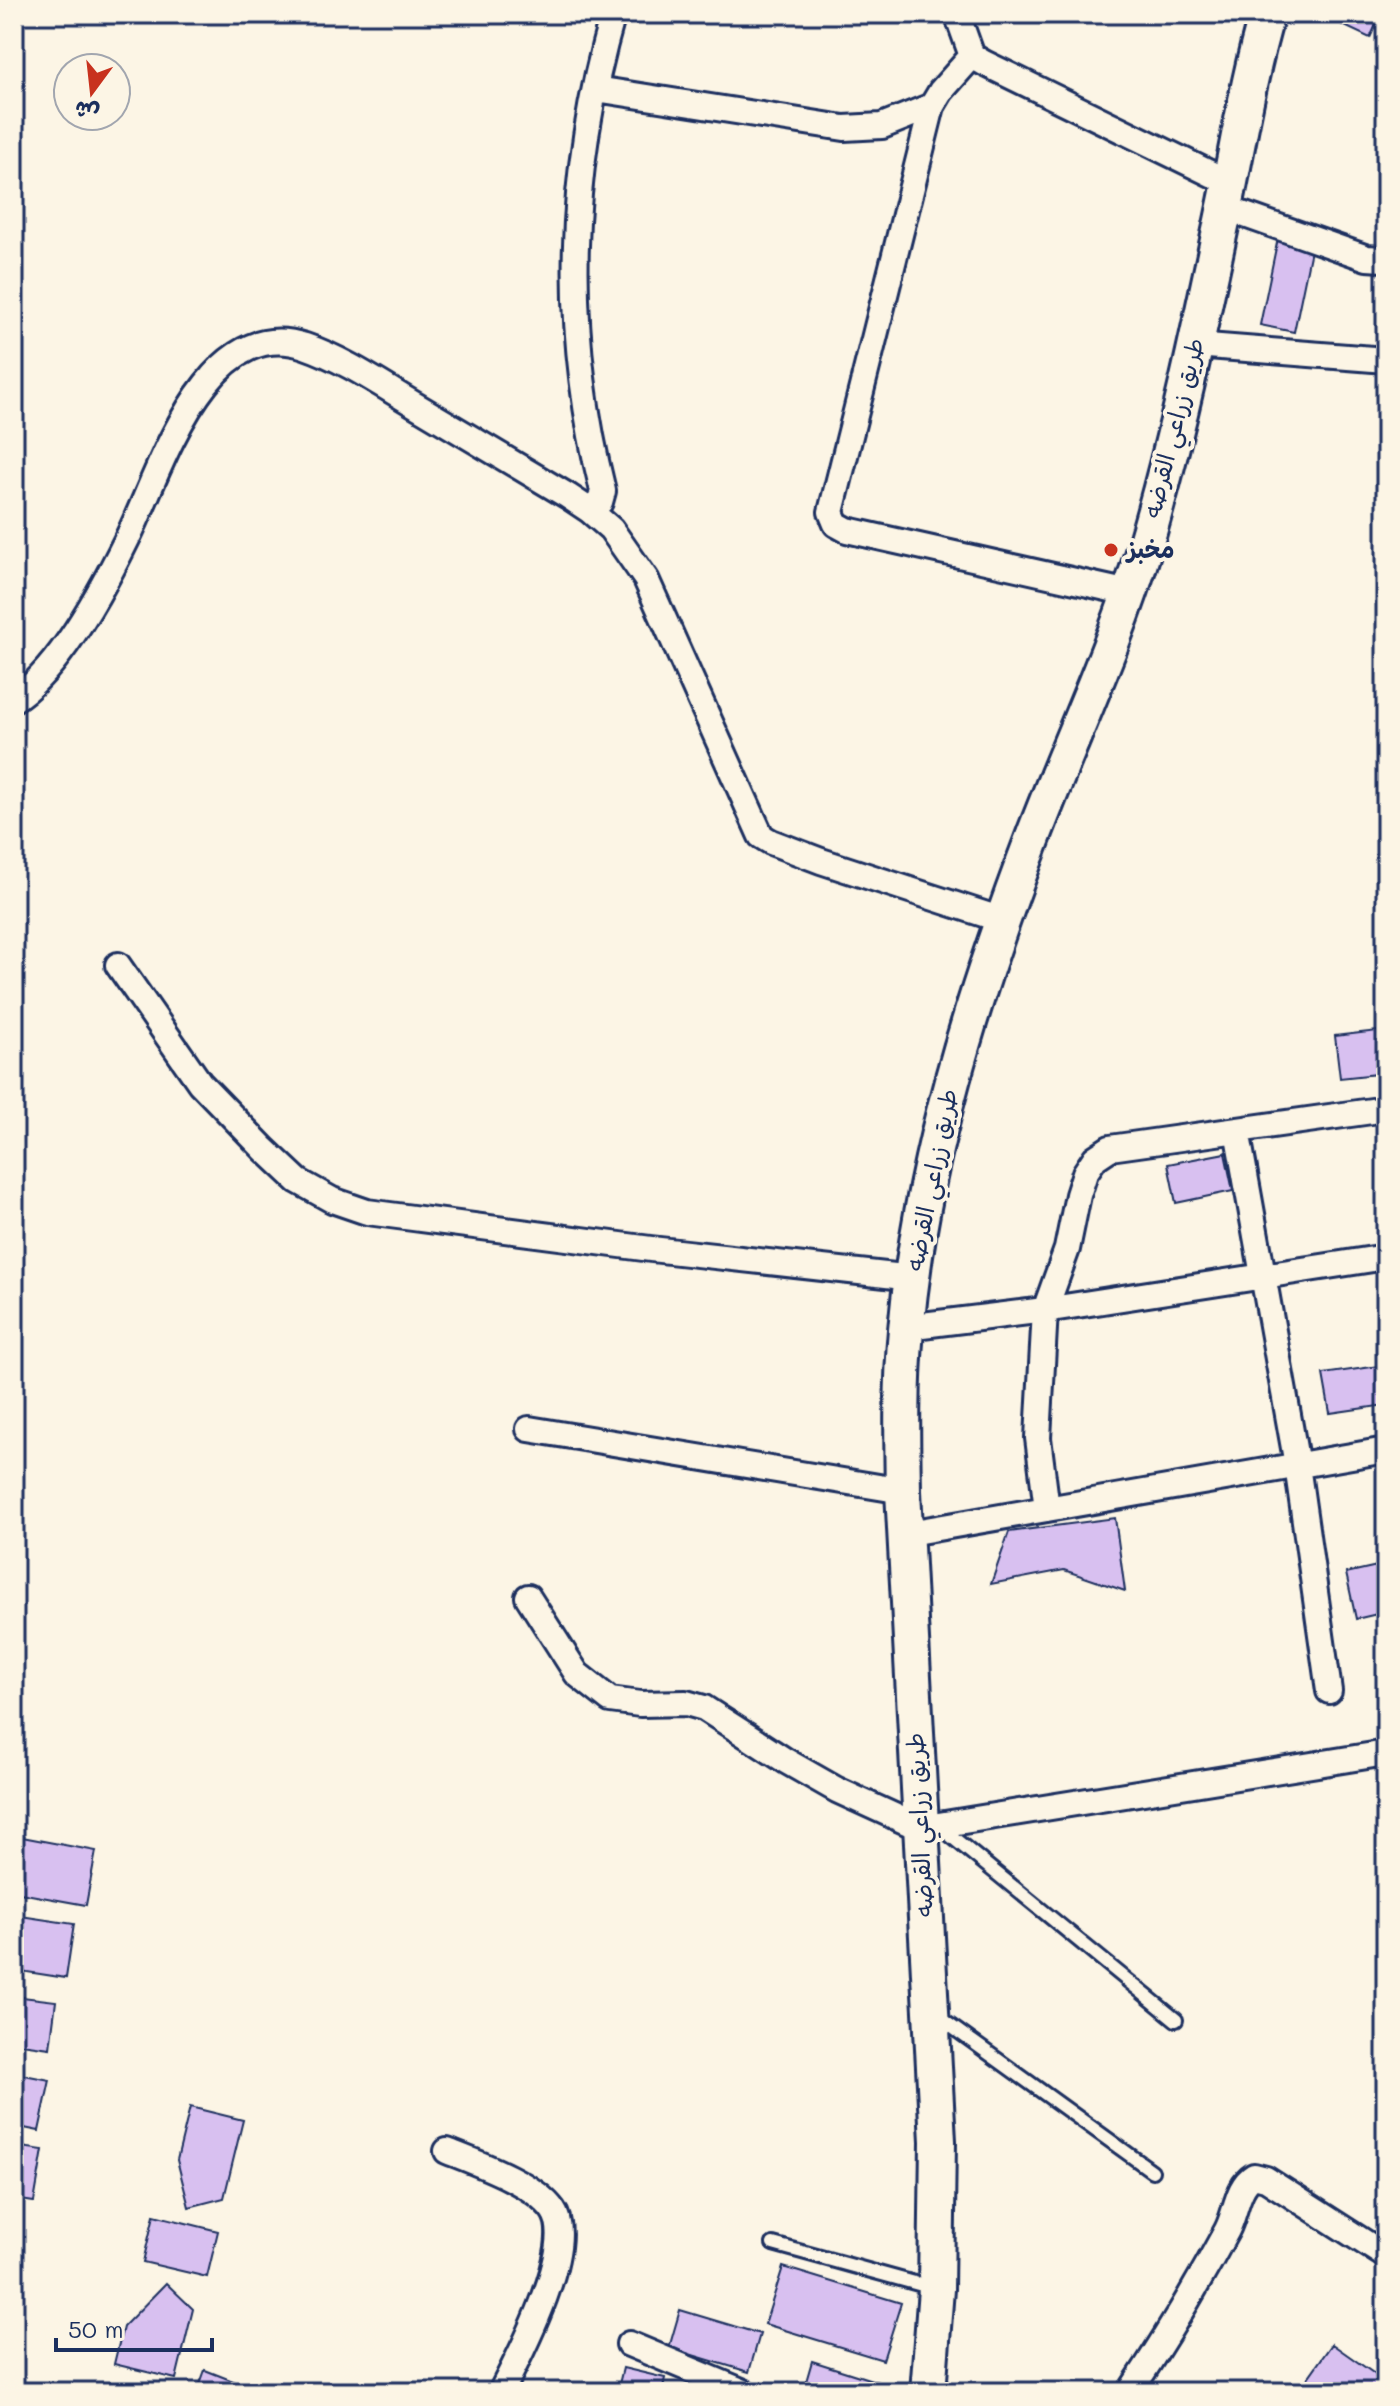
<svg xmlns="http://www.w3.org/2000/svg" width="1400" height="2406" viewBox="0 0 1400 2406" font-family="Mali,'Playpen Sans Arabic',sans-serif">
<rect width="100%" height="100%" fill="#fcf5e5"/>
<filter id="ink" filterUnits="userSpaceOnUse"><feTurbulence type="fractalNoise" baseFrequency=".0125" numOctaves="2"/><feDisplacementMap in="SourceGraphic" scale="16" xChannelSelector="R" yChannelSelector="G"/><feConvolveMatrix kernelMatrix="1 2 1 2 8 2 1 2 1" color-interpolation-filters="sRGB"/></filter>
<g filter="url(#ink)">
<path fill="#d8c0f0" stroke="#1b2f5e" stroke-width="2" d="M1337,14H1381L1370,38L1334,21Z
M1278,238L1312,245L1294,332L1260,325Z
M1386,1030V1073L1340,1078L1335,1036Z
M1225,1153L1233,1191L1176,1203L1168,1164Z
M1386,1365V1405L1330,1413L1323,1374Z
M1115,1518L1125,1591L1064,1570L991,1584L1009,1532Z
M1386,1564V1612L1356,1619L1346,1573Z
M17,1836L96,1851L86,1905L14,1892Z
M14,1915L74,1924L66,1978L14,1970Z
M14,1996L56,2001L50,2048L14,2043Z
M14,2073L50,2080L39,2131L14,2126Z
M190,2107L243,2120L224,2198L189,2207L177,2160Z
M14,2146L43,2150L34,2202L14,2199Z
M154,2215L218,2231L207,2277L143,2262Z
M783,2267L901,2303L883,2360L765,2324Z
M166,2283L193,2309L176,2379L114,2364L123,2327Z
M680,2310L760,2334L749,2372L669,2348Z
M1332,2344L1386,2382V2392H1298Z
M812,2361L894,2387L892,2392H803Z
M623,2368L665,2378L662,2392H617Z
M205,2370L261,2392H197Z"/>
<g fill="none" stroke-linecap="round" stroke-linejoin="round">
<g stroke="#1b2f5e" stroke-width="18">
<path id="service" d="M940,1827L1176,2020
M937,2016L1152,2171
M773,2244L933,2288"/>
</g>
<g stroke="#1b2f5e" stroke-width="30">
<path id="minor" d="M957,14L972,56L984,63L1230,183
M972,56L941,91L932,106L831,512L836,524L847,530L1129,593
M596,89L844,128L882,126L932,106
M1225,208L1367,258L1383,259L1386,257
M1195,345L1386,360
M589,510L600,502L603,491C563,329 567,175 613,14
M14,699C60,670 104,586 128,537C160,473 205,313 305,346C343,359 377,382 412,403C464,434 516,465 568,496L589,510L611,529L646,579L761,836L771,842L821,861L1002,920
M118,965L200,1083L264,1149L298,1181L332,1200L367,1212L651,1249L913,1278
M1237,1130L1297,1465L1329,1691
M906,1327L1045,1310L1386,1257
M529,1429L903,1491
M1047,1509L1038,1438L1045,1310L1067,1249L1078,1195L1085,1173L1095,1158L1110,1148L1386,1109
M903,1534L1386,1450
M528,1597L577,1674L610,1700L640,1704L686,1703L704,1708L786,1761L837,1790L920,1828L1386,1753
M447,2151C477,2163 534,2183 553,2210C578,2245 519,2357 501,2392
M629,2344L744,2392
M1130,2392C1165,2339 1197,2286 1227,2230C1236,2213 1237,2186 1254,2176L1266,2179L1386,2256"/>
</g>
<g stroke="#1b2f5e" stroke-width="40">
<path id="secondary" d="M928,2392L936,2289L938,2141L903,1491C902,1437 901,1384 906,1330C921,1161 972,998 1032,840C1069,742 1115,646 1145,546C1178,433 1202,317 1226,202C1239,139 1249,75 1267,14"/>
</g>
<use href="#service" stroke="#fcf5e5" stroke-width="12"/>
<use href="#minor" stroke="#fcf5e5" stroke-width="24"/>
<use href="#secondary" stroke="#fcf5e5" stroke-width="34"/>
</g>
</g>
<circle fill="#c8321e" stroke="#fcf5e5" stroke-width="3" cx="1111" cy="550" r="8"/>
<g text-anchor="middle" stroke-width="8" stroke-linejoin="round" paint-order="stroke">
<g font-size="24" fill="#1b2f5e" stroke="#fcf5e5">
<text transform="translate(1174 428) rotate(-76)" y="8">طريق زراعي القرضه</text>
<text transform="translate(932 1180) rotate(-79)" y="8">طريق زراعي القرضه</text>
<text transform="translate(920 1825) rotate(-93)" y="8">طريق زراعي القرضه</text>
</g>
<g font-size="24" font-weight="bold" fill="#1b2f5e" stroke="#fcf5e5" text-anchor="start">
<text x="1127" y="558">مخبز</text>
</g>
</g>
<rect width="1400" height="2406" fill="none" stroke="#fcf5e5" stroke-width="48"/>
<rect x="24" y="24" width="1352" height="2358" fill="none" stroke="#1b2f5e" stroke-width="3" filter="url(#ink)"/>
<g transform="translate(92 92) rotate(195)"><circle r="38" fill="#fcf5e5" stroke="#a2a6af" stroke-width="2"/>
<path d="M0-6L14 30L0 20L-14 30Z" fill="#c8321e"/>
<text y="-12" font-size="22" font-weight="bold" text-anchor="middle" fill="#1b2f5e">ش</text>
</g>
<path d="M56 2338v12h156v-12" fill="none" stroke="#1b2f5e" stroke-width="4"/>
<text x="68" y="2338" font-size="24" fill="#1b2f5e" stroke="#fcf5e5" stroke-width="6" paint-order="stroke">50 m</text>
</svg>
